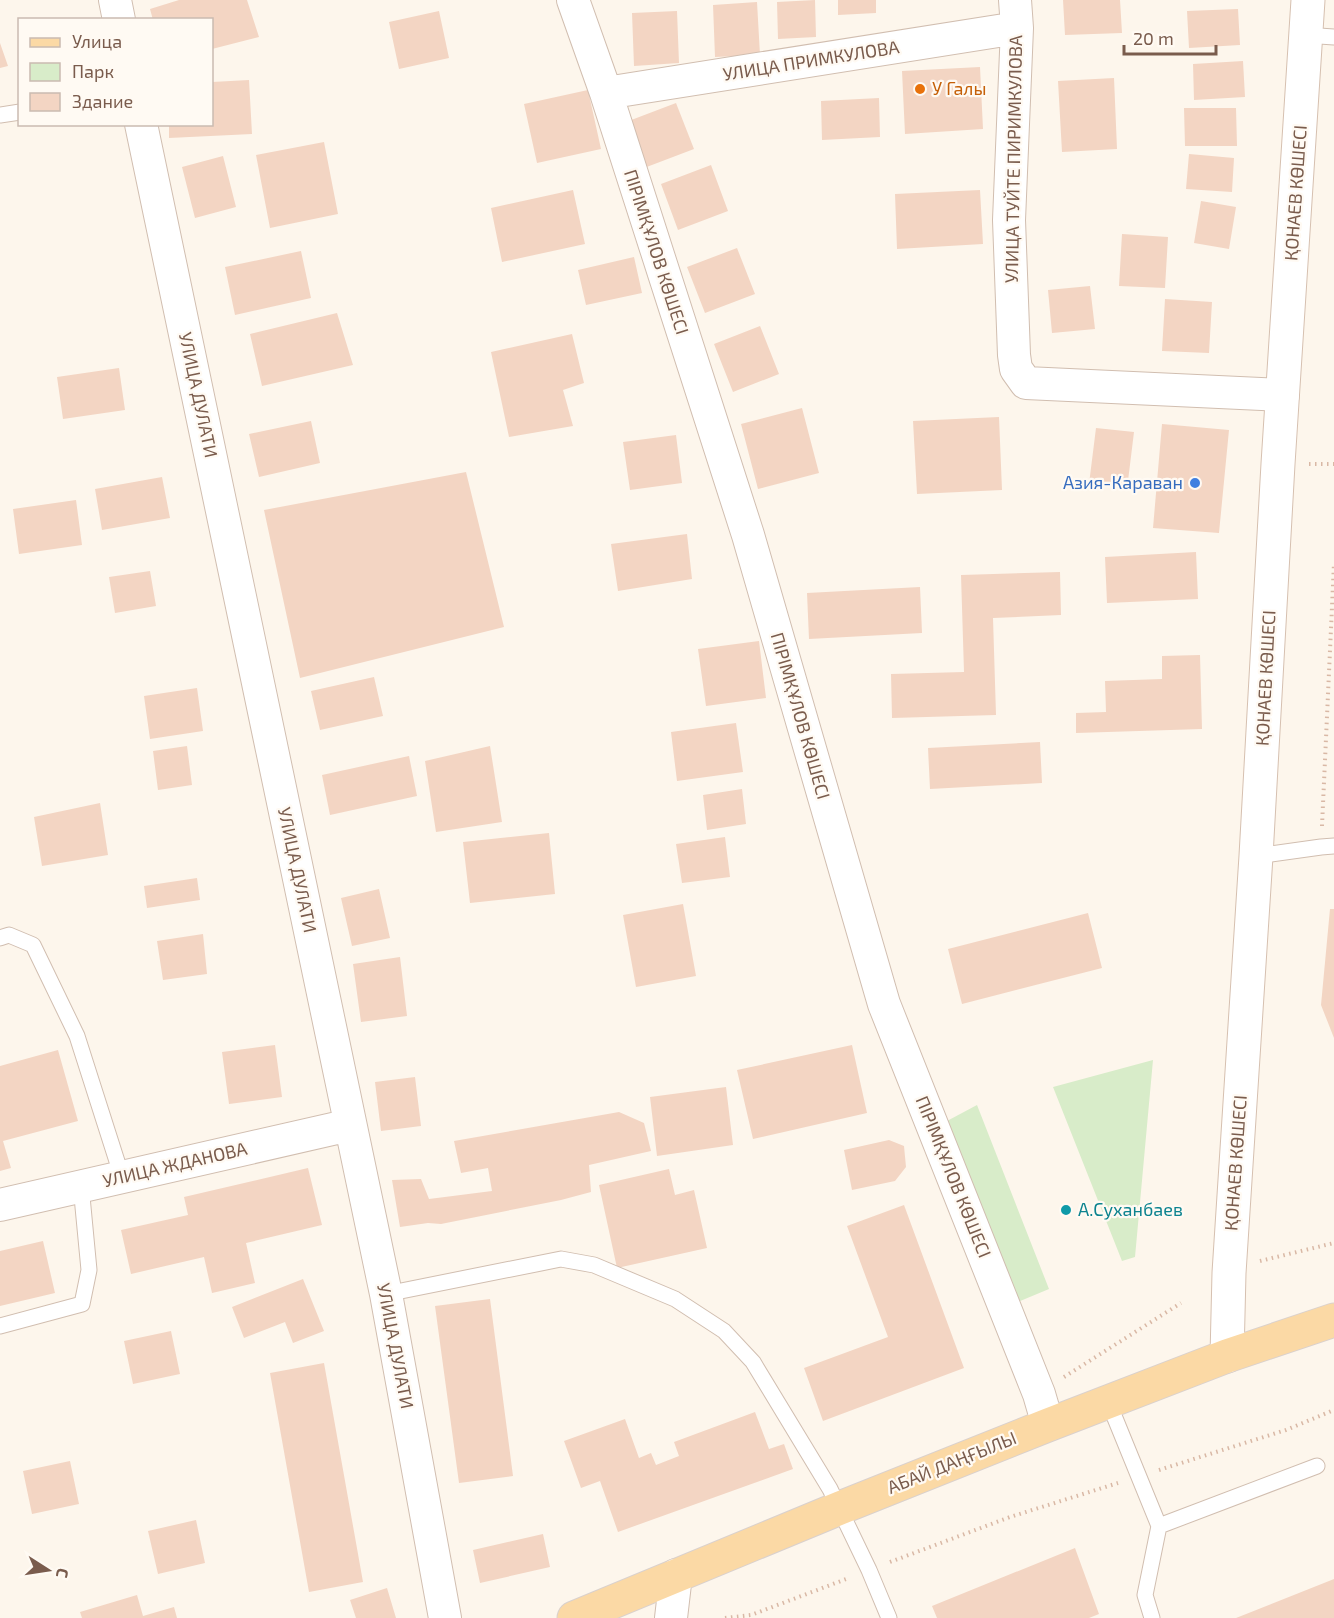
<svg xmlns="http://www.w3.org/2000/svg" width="1334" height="1618" viewBox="0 0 1334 1618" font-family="'Exo 2',sans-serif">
<rect width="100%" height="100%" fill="#fdf6ec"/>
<path fill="#d8ecc9" d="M1153,1060L1135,1257L1122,1261L1053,1087Z
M977,1105L1049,1289L1013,1304L947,1121Z"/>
<path fill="#f3d5c3" d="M179,0H247L259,37L212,49V20H153L150,9Z
M815,0L816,37L778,39L777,2Z
M838,0H876V13L838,15Z
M1063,0H1120L1122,33L1065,35Z
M757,2L760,55L715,57L713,5Z
M1238,9L1240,45L1189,48L1187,11Z
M439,11L449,58L399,69L389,22Z
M677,11L679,63L634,66L632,13Z
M0,43L8,66L0,68Z
M1243,61L1245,97L1194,100L1193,64Z
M980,67L983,129L905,134L902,71Z
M1114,78L1117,149L1062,152L1058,81Z
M249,80L252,134L169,138V124H212V82Z
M588,90L601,149L537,163L524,104Z
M879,98L880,137L822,140L821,101Z
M676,103L694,149L644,168L626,122Z
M1184,108H1236L1237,146H1185Z
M324,142L338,214L270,228L256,155Z
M1189,154L1234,158L1232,192L1186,189Z
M223,156L236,207L195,218L182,167Z
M711,165L728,211L678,230L661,184Z
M573,190L585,244L502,262L491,208Z
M980,190L983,244L897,249L895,194Z
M1201,201L1236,207L1229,249L1194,243Z
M1122,234L1168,237L1165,288L1119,286Z
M737,248L755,294L705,313L687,267Z
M301,251L311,298L235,315L225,267Z
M634,257L642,293L586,305L578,270Z
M1090,286L1095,329L1052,333L1048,290Z
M1165,299L1212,302L1209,353L1162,351Z
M337,313L353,365L262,386L250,334Z
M760,326L779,374L733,392L714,344Z
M572,334L584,383L563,390L573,426L509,437L491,352Z
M119,368L125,410L63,419L57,377Z
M802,408L819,473L758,489L741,424Z
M999,417L1002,490L917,494L913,421Z
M311,421L320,463L259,477L249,434Z
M1162,424L1229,430L1219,533L1153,528Z
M1096,428L1134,432L1127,489L1089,484Z
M676,435L682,483L630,490L623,442Z
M466,472L504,627L300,678L264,510Z
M162,477L170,518L102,530L95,489Z
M76,500L82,545L19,554L13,509Z
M687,534L692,579L618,591L611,544Z
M1196,552L1198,599L1107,603L1105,557Z
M150,571L156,606L115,613L109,577Z
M1060,572L1061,615L993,618L996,715L892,718L891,674L964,672L961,575Z
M920,587L922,633L809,639L807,593Z
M759,641L766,698L706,706L698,649Z
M1200,655L1202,729L1076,733V713L1106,712L1105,681L1162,679V656Z
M374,677L383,716L320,730L311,691Z
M197,688L203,731L150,739L144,696Z
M736,723L743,772L677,781L671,732Z
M1040,742L1042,783L930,789L928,748Z
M187,746L192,785L158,790L153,751Z
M490,746L502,822L436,832L425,761Z
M409,756L417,796L330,815L322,775Z
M742,789L746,824L707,830L703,795Z
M100,803L108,855L42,866L34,817Z
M549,833L555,894L470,903L463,842Z
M725,837L730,877L682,883L676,844Z
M197,878L200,900L147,908L144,886Z
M379,889L390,938L352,946L341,898Z
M683,904L696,976L636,987L623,915Z
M1330,909H1334V1038L1321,1005Z
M1088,913L1102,968L962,1004L948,949Z
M203,934L207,974L163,980L157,941Z
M400,957L407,1016L361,1022L353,964Z
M275,1045L282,1097L229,1104L222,1052Z
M852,1045L867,1113L753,1139L737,1070Z
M58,1050L78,1121L3,1141L11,1168L0,1171V1066Z
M415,1077L421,1126L381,1131L375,1082Z
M726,1087L733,1145L657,1156L650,1097Z
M619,1112L644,1123L651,1151L589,1165L591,1192L561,1200L441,1224L428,1223L400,1227L392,1180L421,1179L429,1199L492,1191L488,1168L461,1173L454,1141Z
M889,1140L904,1146L906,1167L895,1181L852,1190L844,1150Z
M308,1168L322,1225L246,1243L255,1283L212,1293L204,1257L131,1274L121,1230L188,1215L184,1197Z
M669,1169L675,1195L694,1190L707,1248L617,1268L599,1185Z
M904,1205L964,1368L823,1421L804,1368L888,1337L847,1226Z
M43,1241L55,1293L0,1306V1251Z
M303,1279L324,1331L293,1343L285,1322L244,1338L232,1307Z
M490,1299L513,1476L459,1483L435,1306Z
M171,1331L180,1374L133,1384L124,1341Z
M324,1363L363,1582L309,1592L270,1373Z
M755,1412L769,1449L784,1444L793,1469L618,1532L600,1481L581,1488L564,1441L625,1419L639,1458L651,1453L656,1465L679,1456L674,1442Z
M70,1461L79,1504L32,1514L23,1471Z
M196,1520L205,1563L158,1574L148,1531Z
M543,1534L550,1567L480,1583L473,1550Z
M1075,1548L1099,1614L1089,1618H937L932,1606Z
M1334,1579V1618H1236Z
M387,1588L396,1618H356L350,1600Z
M137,1595L143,1616L174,1607L177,1618H82L80,1612Z"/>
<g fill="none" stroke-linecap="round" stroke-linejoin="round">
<g stroke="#d1beb0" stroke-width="17">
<path id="lane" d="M1305,35L1334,37
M0,115L20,112
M1256,856L1321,847L1334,846
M0,938L9,935L33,945L77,1036L122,1177
M386,1294L561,1259L594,1265L675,1299L724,1331L753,1362L830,1489L869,1570L889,1618
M0,1326L82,1304L89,1270L81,1186
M1108,1401L1159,1526
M1152,1618L1145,1595L1159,1526L1317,1466"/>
</g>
<g stroke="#d1beb0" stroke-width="34">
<path id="street" d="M115,0L119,20
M573,0L606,93L748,535L884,1004L1039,1394L1048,1425
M1015,0L1017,28L1009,220L1014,355L1016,369L1026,383L1283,395
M606,93L1017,28
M141,124L386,1294L445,1618
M0,1205L350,1125
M671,1618L676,1575"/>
</g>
<g stroke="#d6c0b0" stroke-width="35">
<path id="secondary" d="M1227,1356L1229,1273L1256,856L1278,464L1308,0"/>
</g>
<g stroke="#dad1cd" stroke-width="35">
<path id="primary" d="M574,1618L840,1508L1048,1425L1227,1356L1334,1320"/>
</g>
<path stroke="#d9b8a5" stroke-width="4" stroke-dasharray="1.5 4.5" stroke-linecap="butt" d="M1309,464H1334
M1322,826L1334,563
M1260,1261L1334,1243
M1064,1377L1181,1303
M1159,1470L1286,1430L1334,1410
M890,1562L1010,1517L1118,1483
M725,1618L751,1615L849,1578"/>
<use href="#lane" stroke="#fff" stroke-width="15"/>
<use href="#street" stroke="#fff" stroke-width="32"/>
<use href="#secondary" stroke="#fff" stroke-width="33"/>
<use href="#primary" stroke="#fbd9a5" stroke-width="33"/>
</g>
<circle fill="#e8710a" stroke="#fffaf3" stroke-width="2" cx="920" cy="89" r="6"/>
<circle fill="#3f7fe0" stroke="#fffaf3" stroke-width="2" cx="1195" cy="483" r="6"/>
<circle fill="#0f9aa8" stroke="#fffaf3" stroke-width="2" cx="1066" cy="1210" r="6"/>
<g text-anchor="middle" stroke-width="4.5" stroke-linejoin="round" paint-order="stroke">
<g font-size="18" fill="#7a5c4d" stroke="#fffaf3">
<text transform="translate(811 61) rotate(-9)" y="6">УЛИЦА ПРИМКУЛОВА</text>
<text transform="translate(1014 159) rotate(-89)" y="6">УЛИЦА ТУЙТЕ ПИРИМКУЛОВА</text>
<text transform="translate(1296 193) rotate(-86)" y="6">ҚОНАЕВ КӨШЕСІ</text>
<text transform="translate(656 252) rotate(72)" y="6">ПІРІМҚҰЛОВ КӨШЕСІ</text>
<text transform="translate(198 395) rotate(78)" y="6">УЛИЦА ДУЛАТИ</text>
<text transform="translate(1266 678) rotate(-87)" y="6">ҚОНАЕВ КӨШЕСІ</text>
<text transform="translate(800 716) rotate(74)" y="6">ПІРІМҚҰЛОВ КӨШЕСІ</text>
<text transform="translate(297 870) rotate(78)" y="6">УЛИЦА ДУЛАТИ</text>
<text transform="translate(1236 1163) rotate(-86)" y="6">ҚОНАЕВ КӨШЕСІ</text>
<text transform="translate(175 1165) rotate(-13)" y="6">УЛИЦА ЖДАНОВА</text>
<text transform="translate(953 1177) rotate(68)" y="6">ПІРІМҚҰЛОВ КӨШЕСІ</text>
<text transform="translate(395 1346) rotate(79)" y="6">УЛИЦА ДУЛАТИ</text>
<text transform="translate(952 1463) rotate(-22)" y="6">АБАЙ ДАҢҒЫЛЫ</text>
</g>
<g font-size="18" fill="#c56008" stroke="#fffaf3" text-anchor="start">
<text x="932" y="95">У Галы</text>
</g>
<g font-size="18" fill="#366cbe" stroke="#fffaf3" text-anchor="end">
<text x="1183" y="489">Азия-Караван</text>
</g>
<g font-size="18" fill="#0d838f" stroke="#fffaf3" text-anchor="start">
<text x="1078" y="1216">А.Суханбаев</text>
</g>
</g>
<rect x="18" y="18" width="195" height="108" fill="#fffaf3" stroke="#cabbb1" stroke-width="1.5"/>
<rect x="30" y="38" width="30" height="9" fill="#fbd9a5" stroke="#cabbb1" stroke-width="1.5"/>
<text x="72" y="48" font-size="18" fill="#7a5c4d">Улица</text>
<rect x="30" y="63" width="30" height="18" fill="#d8ecc9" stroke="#cabbb1" stroke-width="1.5"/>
<text x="72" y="78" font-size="18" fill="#7a5c4d">Парк</text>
<rect x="30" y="93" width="30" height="18" fill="#f3d5c3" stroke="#cabbb1" stroke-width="1.5"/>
<text x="72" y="108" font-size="18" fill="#7a5c4d">Здание</text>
<g transform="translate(48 1570) rotate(102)" stroke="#fffaf3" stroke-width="4.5" paint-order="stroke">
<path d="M0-4.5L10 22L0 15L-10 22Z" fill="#7a5c4d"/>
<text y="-9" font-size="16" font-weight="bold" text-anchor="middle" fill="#7a5c4d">С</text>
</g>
<path d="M1124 45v9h92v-9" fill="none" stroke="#7a5c4d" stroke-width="3"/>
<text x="1133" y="45" font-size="18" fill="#7a5c4d" stroke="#fffaf3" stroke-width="4.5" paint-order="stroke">20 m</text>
</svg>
